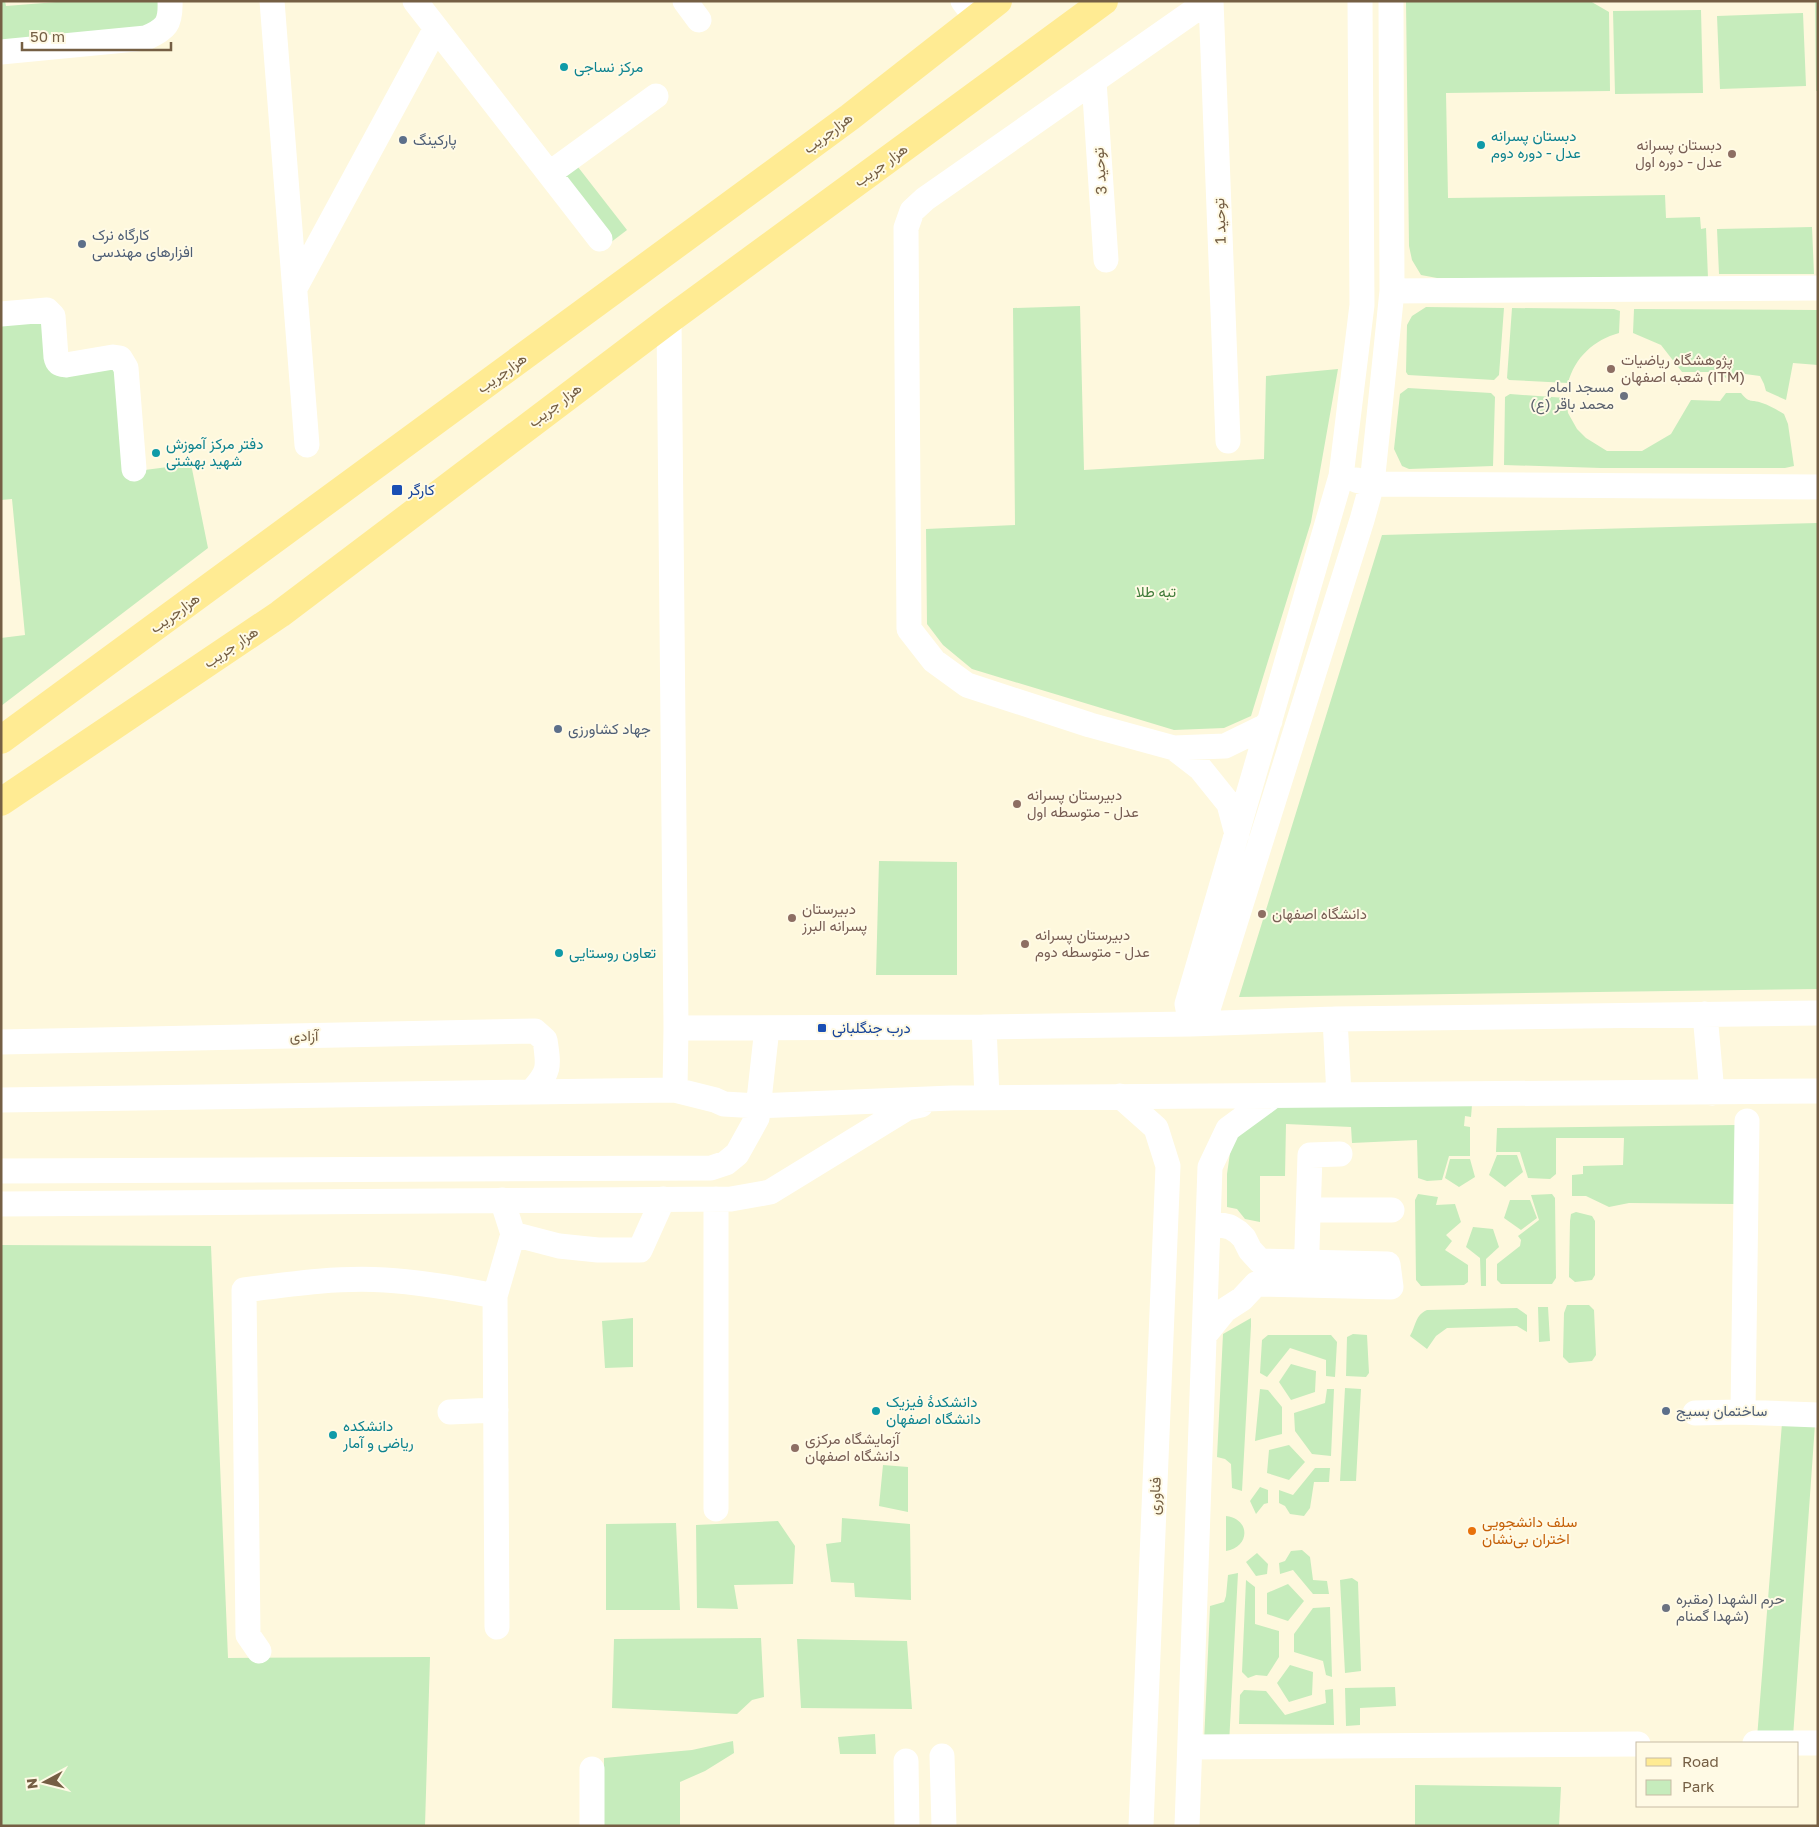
<svg xmlns="http://www.w3.org/2000/svg" width="1819" height="1827" viewBox="0 0 1819 1827" font-family="'Golos Text',Vazirmatn,sans-serif">
<rect width="100%" height="100%" fill="#fef8dd"/>
<path fill="#c6ecbc" d="M1,1H5L6,6L69,1H168L167,22L1,51Z
M1406,1H1590L1609,12L1610,91L1446,93L1448,198L1665,195L1666,218L1700,217L1701,229L1706,228L1708,278H1437L1421,275L1412,260L1409,246Z
M1815,1H1818V91H1816Z
M1701,10L1703,93L1615,94L1613,11Z
M1803,13L1806,86L1720,89L1717,16Z
M571,158L627,230L606,246L550,173Z
M1812,227L1814,274H1719L1717,229Z
M1080,306L1084,470L1264,459L1266,376L1338,369L1311,522L1251,716L1224,728L1174,730L972,669L943,645L927,624L926,529L1015,525L1013,308Z
M1426,307L1504,308L1499,375L1494,380L1408,375L1406,372L1407,325L1412,316Z
M54,308L59,360L125,353L137,471L191,464L208,548L1,706V638L25,635L12,499L1,500V313Z
M1512,308L1614,309L1620,311L1619,333C1594,340 1575,357 1568,383L1509,380L1507,378Z
M1634,309L1818,310V365L1793,363L1786,400L1766,391L1764,384L1760,376L1745,374L1737,379H1727L1719,372H1682L1661,345L1633,333Z
M1408,388L1491,393L1495,397L1493,466L1409,469L1402,466L1394,449L1400,394Z
M1726,393H1741C1750,404 1751,399 1762,403C1769,405 1777,410 1784,414L1788,424L1794,466L1785,468H1601L1504,465L1505,397L1510,394L1566,398L1568,413L1577,429L1586,438L1607,451H1642L1671,434L1691,400L1720,401Z
M1818,523V989L1239,997L1382,535Z
M879,861L957,862V975H876Z
M1472,1105L1471,1117L1465,1116L1464,1126L1470,1127V1156H1449L1442,1180L1427,1181L1418,1178L1417,1140L1352,1143L1351,1127L1286,1124L1285,1176H1260V1222L1245,1219L1237,1209L1227,1207V1174L1230,1153L1236,1138L1274,1107Z
M1735,1125L1734,1204L1629,1203L1609,1207L1586,1196H1572V1175L1583,1174V1166L1623,1165L1624,1138H1556V1174L1550,1179L1528,1178L1520,1152H1496L1497,1128Z
M1497,1155H1517L1523,1172L1505,1187L1489,1175Z
M1450,1159H1470L1475,1177L1459,1187L1445,1178Z
M1418,1194L1438,1197L1436,1205L1455,1204L1461,1222L1446,1235L1452,1241L1445,1250L1468,1265V1282L1464,1285L1421,1286L1416,1280L1415,1200Z
M1552,1194L1555,1198L1556,1278L1552,1284H1501L1497,1280V1264L1520,1246L1521,1240L1518,1236L1539,1220L1531,1195Z
M1510,1200H1530L1537,1218L1521,1230L1504,1218Z
M1576,1212L1592,1216L1595,1221V1275L1592,1280L1575,1282L1569,1277L1570,1221L1571,1214Z
M1473,1227L1493,1229L1499,1247L1486,1259V1286H1481L1480,1258L1466,1247Z
M1,1245L211,1246L228,1658L430,1657L425,1826H1Z
M1567,1305H1589L1594,1310L1596,1355L1592,1361L1569,1363L1563,1357L1564,1313Z
M1538,1307H1548L1550,1341L1539,1342Z
M1517,1308L1527,1315V1332L1517,1326L1447,1328L1436,1336L1427,1349L1410,1336C1416,1326 1415,1315 1427,1310Z
M633,1318V1367L605,1368L602,1321Z
M1251,1318V1326L1242,1491L1232,1488L1231,1464L1225,1459L1217,1457L1223,1334Z
M1353,1334L1367,1335L1369,1373L1366,1377L1346,1376L1347,1337Z
M1268,1335H1331L1337,1342L1335,1377L1326,1376V1360L1290,1348L1267,1377L1260,1373L1262,1340Z
M1291,1364L1316,1371L1315,1392L1291,1400L1279,1382Z
M1345,1388L1361,1389L1356,1481H1340Z
M1260,1389L1268,1390L1282,1407V1434L1255,1441Z
M1327,1389H1334L1331,1456L1312,1454L1295,1431L1294,1413L1325,1403Z
M1782,1423L1815,1424L1793,1737L1757,1738Z
M1289,1445L1305,1462L1289,1480L1267,1473L1269,1450Z
M883,1465L908,1467V1512L879,1506Z
M1315,1468H1330L1329,1482H1314L1310,1508L1304,1516L1290,1514L1285,1506L1279,1503V1490L1293,1495Z
M1260,1487L1268,1490V1503L1264,1504L1256,1514L1250,1501Z
M1226,1516C1251,1519 1250,1547 1226,1551Z
M842,1518L910,1524L911,1600L855,1597L854,1583L831,1582L826,1544L841,1542Z
M778,1521L795,1546L793,1584L734,1585L738,1609L697,1608L696,1525Z
M676,1523L680,1610H606V1524Z
M1302,1550L1310,1557L1313,1580L1327,1581L1329,1594H1313L1293,1570L1280,1574L1279,1563L1285,1561L1291,1551Z
M1257,1553L1268,1564L1267,1574L1256,1576L1246,1562Z
M1238,1573L1229,1744L1204,1743L1210,1606L1224,1602L1226,1596L1228,1575Z
M1352,1578L1358,1582L1361,1671L1345,1673L1340,1580Z
M1246,1580L1255,1587V1624L1279,1631V1657L1267,1676L1256,1675L1248,1678L1242,1672Z
M1288,1584L1304,1601L1288,1621L1267,1614V1593Z
M1330,1607L1332,1677L1326,1675L1323,1661L1294,1652V1634L1313,1608Z
M761,1638L764,1697L752,1700L737,1714L612,1708L614,1639Z
M797,1639L907,1641L912,1709L801,1708Z
M1290,1665L1313,1672L1312,1695L1289,1702L1277,1683Z
M1395,1687L1396,1706L1360,1708V1725L1346,1726L1345,1688Z
M1333,1689L1334,1725L1239,1724L1240,1695L1244,1690L1266,1691L1285,1715L1326,1703L1325,1690Z
M875,1734L876,1754H840L838,1737Z
M733,1741L734,1753L705,1771L680,1782V1826H604V1758L692,1750Z
M1415,1785L1561,1787L1559,1826H1415Z"/>
<g fill="none" stroke-linecap="round" stroke-linejoin="round">
<path stroke="#fff" stroke-width="25" d="M272,1L307,445
M415,1L600,239
M685,1L699,20
M963,1L976,18
M1208,1L925,199L912,211L906,228L909,629L934,661L967,685L1090,725L1174,748L1225,746L1264,727L1270,721
M1211,1L1228,441
M1,52L146,38C166,29 171,24 170,1
M1094,81L1106,260
M550,173L656,96
M295,288L436,28
M1392,291L1818,288
M1,314L47,310L53,316L56,357C57,363 59,364 66,365L113,357L120,358L126,368L134,469
M669,320L676,1028L675,1090
M1356,480L1372,484L1818,487
M1174,748L1200,768L1229,804L1237,834
M1705,1014L1712,1093
M1335,1019L1339,1095
M1191,1024L1209,1006L1362,520L1372,484L1392,291L1391,1
M1191,1024L1187,1004L1341,476L1362,305L1360,1
M984,1027L987,1097
M676,1028L984,1027L1191,1024L1335,1019L1818,1013
M1,1042L535,1031L545,1040C549,1067 550,1072 531,1092L1,1100
M531,1092L675,1090L715,1100L724,1104L758,1106L952,1098L1818,1091
M1120,1096L1156,1128L1168,1166L1141,1826
M1,1171L711,1168L726,1163L737,1154L757,1118L767,1028
M1,1204L731,1199L770,1192L907,1108L921,1105
M1309,1210H1392
M513,1234L559,1246L598,1250H640L663,1199
M1306,1279L1310,1155L1340,1154
M1204,1336L1225,1310L1242,1299L1256,1284L1391,1287L1388,1264L1260,1261L1250,1250L1244,1238L1238,1232L1230,1227L1208,1222
M450,1412L496,1410
M1743,1412L1747,1121
M1695,1413L1737,1412L1818,1415
M716,1509V1199
M497,1627L495,1296L513,1234L502,1200
M259,1651L248,1635L244,1290C290,1284 338,1277 385,1280C422,1282 459,1289 495,1296
M1755,1743H1818
M1190,1747L1638,1744
M942,1756L944,1826
M906,1761L907,1826
M592,1769V1826
M1187,1826L1210,1167L1228,1129L1273,1096"/>
<path stroke="#ffeb93" stroke-width="28" d="M1,740L850,117L998,1
M1,802L280,614L669,320L1104,1"/>
</g>
<g fill="#0f9aa8" stroke="#fffae5" stroke-width="2">
<circle cx="564" cy="67" r="5"/>
<circle cx="1481" cy="145" r="5"/>
<circle cx="156" cy="453" r="5"/>
<circle cx="559" cy="953" r="5"/>
<circle cx="876" cy="1411" r="5"/>
<circle cx="333" cy="1435" r="5"/>
</g>
<g fill="#5c6f8a" stroke="#fffae5" stroke-width="2">
<circle cx="403" cy="140" r="5"/>
<circle cx="82" cy="244" r="5"/>
<circle cx="558" cy="729" r="5"/>
<circle cx="1666" cy="1411" r="5"/>
</g>
<g fill="#8d6e63" stroke="#fffae5" stroke-width="2">
<circle cx="1732" cy="154" r="5"/>
<circle cx="1611" cy="369" r="5"/>
<circle cx="1017" cy="804" r="5"/>
<circle cx="1262" cy="914" r="5"/>
<circle cx="792" cy="918" r="5"/>
<circle cx="1025" cy="944" r="5"/>
<circle cx="795" cy="1448" r="5"/>
</g>
<g fill="#6b7280" stroke="#fffae5" stroke-width="2">
<circle cx="1624" cy="396" r="5"/>
<circle cx="1666" cy="1608" r="5"/>
</g>
<g fill="#1a4fb4" stroke="#fffae5" stroke-width="2">
<rect x="391" y="484" width="12" height="12" rx="2.5"/>
<rect x="817" y="1023" width="10" height="10" rx="2.5"/>
</g>
<circle fill="#e8710a" stroke="#fffae5" stroke-width="2" cx="1472" cy="1531" r="5"/>
<g text-anchor="middle" stroke-width="4" stroke-linejoin="round" paint-order="stroke">
<g font-size="15" fill="#0d838f" stroke="#fffae5" text-anchor="start">
<text x="574" y="72">مرکز نساجی</text>
<text x="1491" y="141">دبستان پسرانه<tspan x="1491" dy="17">عدل - دوره دوم</tspan></text>
<text x="166" y="449">دفتر مرکز آموزش<tspan x="166" dy="17">شهید بهشتی</tspan></text>
<text x="569" y="958">تعاون روستایی</text>
<text x="886" y="1407">دانشکدهٔ فیزیک<tspan x="886" dy="17">دانشگاه اصفهان</tspan></text>
<text x="343" y="1431">دانشکده<tspan x="343" dy="17">ریاضی و آمار</tspan></text>
</g>
<g font-size="15" fill="#755f44" stroke="#fffae5">
<text transform="translate(828 133) rotate(-37)" y="5">هزارجریب</text>
<text transform="translate(881 165) rotate(-36)" y="5">هزار جریب</text>
<text transform="translate(1100 171) rotate(-94)" y="5">توحید 3</text>
<text transform="translate(1220 221) rotate(-92)" y="5">توحید 1</text>
<text transform="translate(502 373) rotate(-36)" y="5">هزارجریب</text>
<text transform="translate(555 405) rotate(-37)" y="5">هزار جریب</text>
<text transform="translate(175 613) rotate(-36)" y="5">هزارجریب</text>
<text transform="translate(231 647) rotate(-34)" y="5">هزار جریب</text>
<text transform="translate(304 1036) rotate(-1)" y="5">آزادی</text>
<text transform="translate(1155 1496) rotate(-88)" y="5">فناوری</text>
</g>
<g font-size="15" fill="#4e5e75" stroke="#fffae5" text-anchor="start">
<text x="413" y="145">پارکینگ</text>
<text x="92" y="240">کارگاه نرک<tspan x="92" dy="17">افزارهای مهندسی</tspan></text>
<text x="568" y="734">جهاد کشاورزی</text>
<text x="1676" y="1416">ساختمان بسیج</text>
</g>
<g font-size="15" fill="#785e54" stroke="#fffae5" text-anchor="start">
<text x="1722" y="150" text-anchor="end">دبستان پسرانه<tspan x="1722" dy="17">عدل - دوره اول</tspan></text>
<text x="1621" y="365">پژوهشگاه رياضيات<tspan x="1621" dy="17">شعبه اصفهان (ITM)</tspan></text>
<text x="1027" y="800">دبیرستان پسرانه<tspan x="1027" dy="17">عدل - متوسطه اول</tspan></text>
<text x="802" y="914">دبیرستان<tspan x="802" dy="17">پسرانه البرز</tspan></text>
<text x="1272" y="919">دانشگاه اصفهان</text>
<text x="1035" y="940">دبیرستان پسرانه<tspan x="1035" dy="17">عدل - متوسطه دوم</tspan></text>
<text x="805" y="1444">آزمایشگاه مرکزی<tspan x="805" dy="17">دانشگاه اصفهان</tspan></text>
</g>
<g font-size="15" fill="#5b616d" stroke="#fffae5" text-anchor="end">
<text x="1614" y="392">مسجد امام<tspan x="1614" dy="17">محمد باقر (ع)</tspan></text>
<text x="1676" y="1604" text-anchor="start">حرم الشهدا (مقبره<tspan x="1676" dy="17">شهدا گمنام)</tspan></text>
</g>
<g font-size="15" fill="#164399" stroke="#fffae5" text-anchor="start">
<text x="408" y="495">کارگر</text>
<text x="832" y="1033">درب جنگلبانی</text>
</g>
<g font-size="15" fill="#427c3b" stroke="#fffae5">
<text x="1156" y="597">تبه طلا</text>
</g>
<g font-size="15" fill="#c56008" stroke="#fffae5" text-anchor="start">
<text x="1482" y="1527">سلف دانشجویی<tspan x="1482" dy="17">اختران بی‌نشان</tspan></text>
</g>
</g>
<rect width="1819" height="1827" fill="none" stroke="#755f44" stroke-width="5"/>
<rect x="1636" y="1742" width="162" height="65" fill="#fffae5" stroke="#c8bca5"/>
<rect x="1646" y="1758" width="25" height="8" fill="#ffeb93" stroke="#c8bca5"/>
<text x="1682" y="1767" font-size="15" fill="#755f44">Road</text>
<rect x="1646" y="1780" width="25" height="15" fill="#c6ecbc" stroke="#c8bca5"/>
<text x="1682" y="1792" font-size="15" fill="#755f44">Park</text>
<g transform="translate(45 1782) rotate(263)" stroke="#fffae5" stroke-width="4" paint-order="stroke">
<path d="M0-4L9 19L0 12L-9 19Z" fill="#755f44"/>
<text y="-8" font-size="14" font-weight="bold" text-anchor="middle" fill="#755f44">N</text>
</g>
<path d="M22 42v8h149v-8" fill="none" stroke="#755f44" stroke-width="2.5"/>
<text x="30" y="42" font-size="15" fill="#755f44" stroke="#fffae5" stroke-width="4" paint-order="stroke">50 m</text>
</svg>
